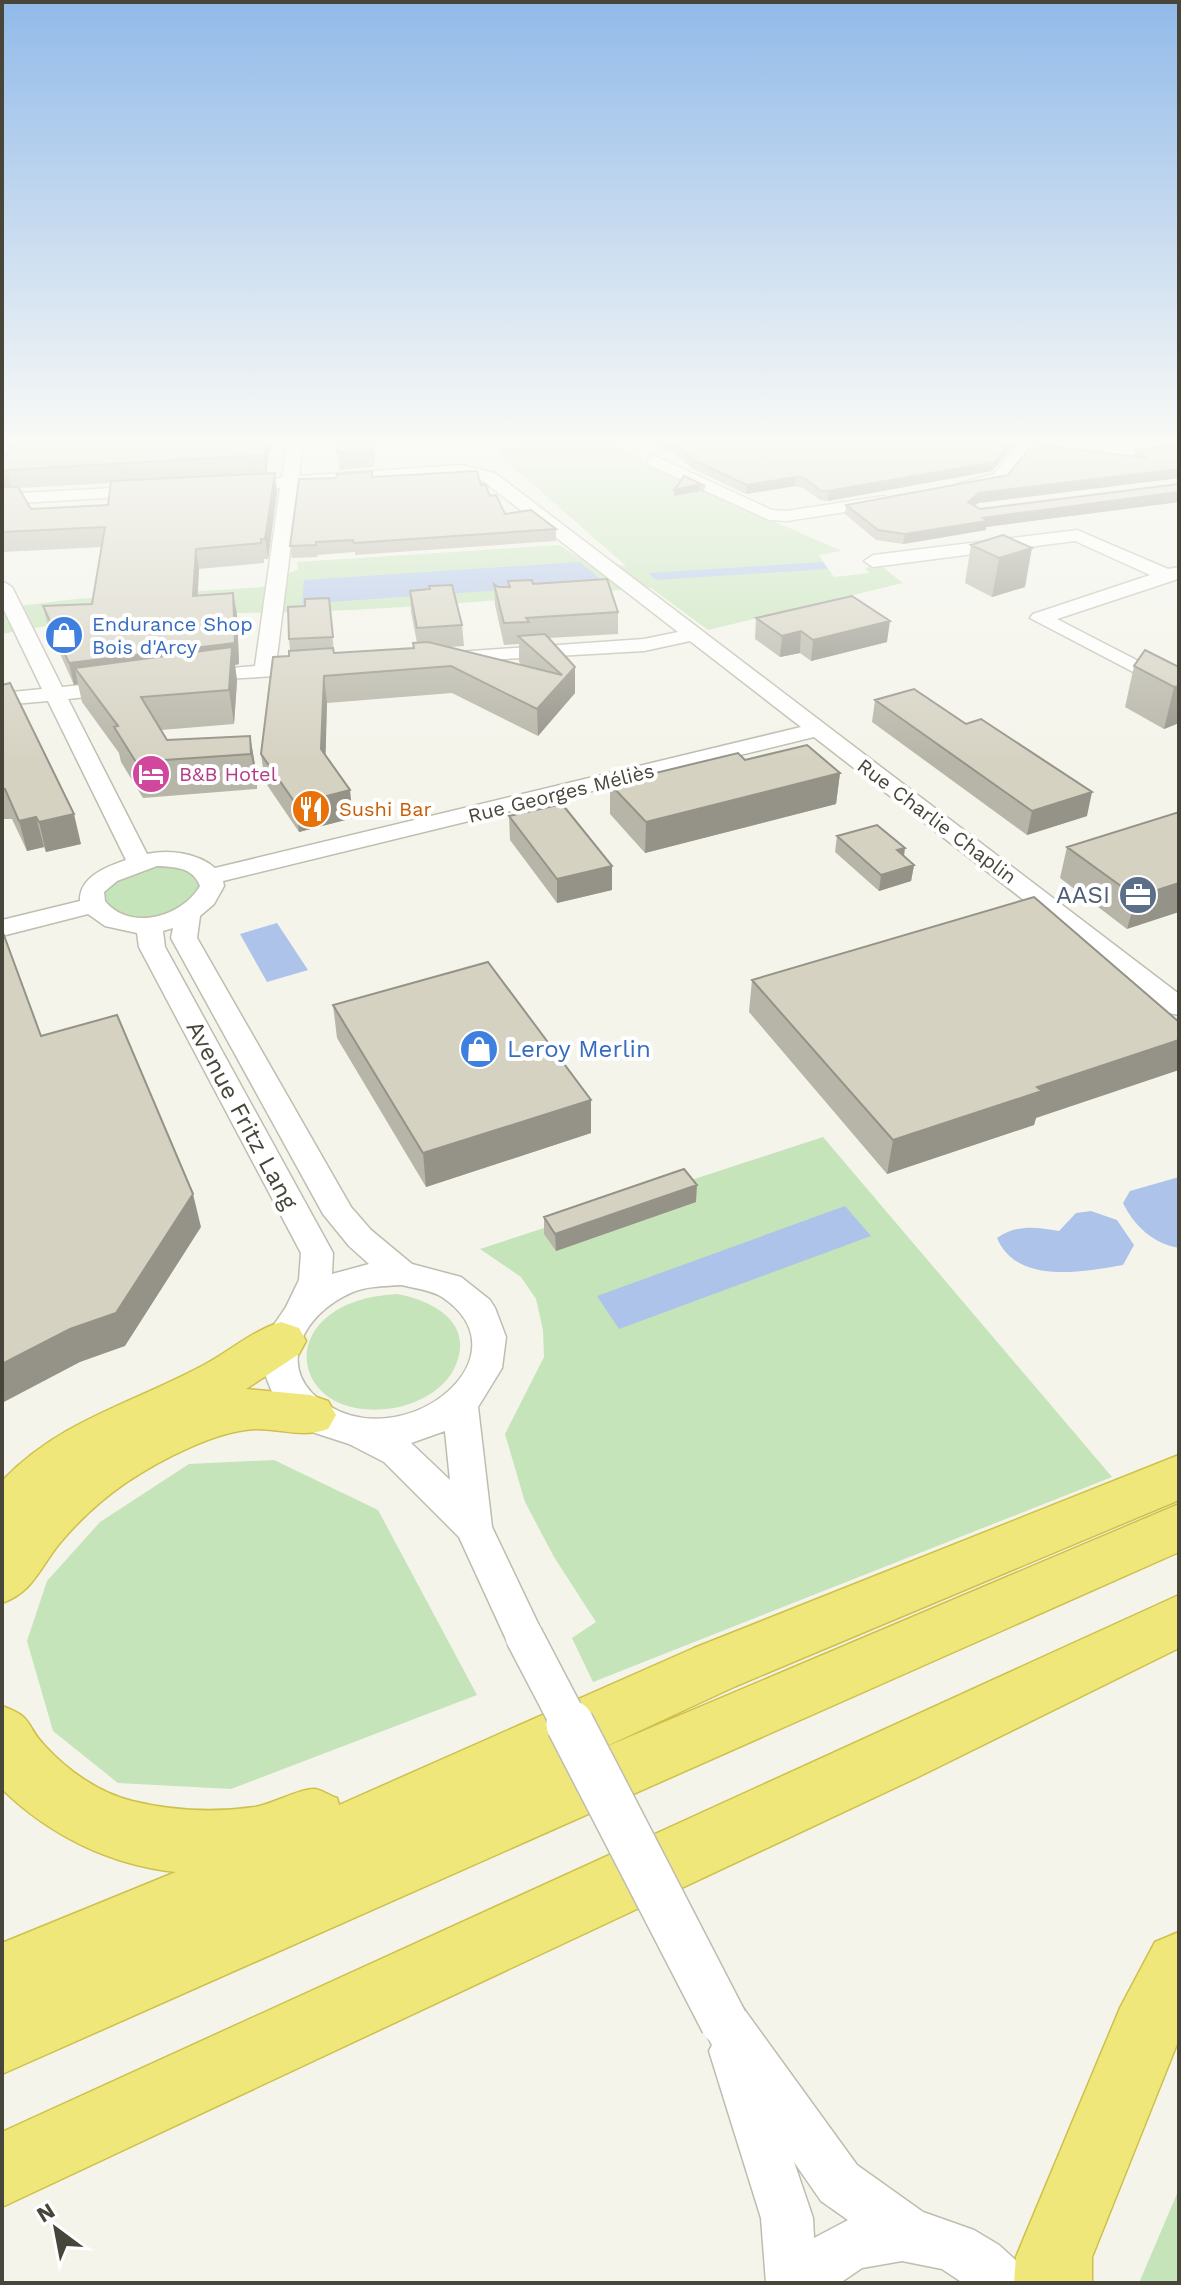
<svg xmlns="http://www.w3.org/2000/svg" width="1181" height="2285" viewBox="0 0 1181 2285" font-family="'Work Sans',sans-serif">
<rect width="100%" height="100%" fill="#f4f4eb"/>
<path fill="#c5e4b9" d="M525,441H611L685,483L842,551L819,555L834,577L870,573L865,569L877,563L903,583L708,630L651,588C534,596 416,609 299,612C200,614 99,614 2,634V608L76,599L262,587L298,569L297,562L559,545L583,560L626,566L496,452Z
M157,865C246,871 174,930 124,918C117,917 109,910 102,906L104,887L112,879Z
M823,1137L1112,1477L593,1682L572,1638L596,1622L554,1557L525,1502L505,1434L544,1357L543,1330L536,1299L521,1277L480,1249Z
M397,1294C436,1301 477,1325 453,1371C442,1390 420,1402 399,1407C288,1430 265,1301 397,1294Z
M274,1460L378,1510L477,1695L231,1789L118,1783L53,1731L27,1641L47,1581L100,1522L189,1464Z
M1179,2189V2283H1139Z"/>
<path fill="#aec3ea" d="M580,562L605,583L302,604L304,580Z
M823,562L828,569L656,580L648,573Z
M277,923L308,970L267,982L240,934Z
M1179,1177V1248C1154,1244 1134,1226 1123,1203L1130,1191Z
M845,1206L871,1236L619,1329L597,1296Z
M1091,1211L1117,1220L1134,1245L1123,1265C1082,1272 1017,1285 997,1238C1018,1224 1035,1227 1059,1231L1076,1213Z"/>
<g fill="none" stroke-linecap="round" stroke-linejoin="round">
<g stroke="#bfbdaf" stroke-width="3">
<path id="minor" d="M287,441H303L299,476L461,465L495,473L1179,994V1015L1169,1013L814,737L223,881L224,886L214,904L200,916L197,938L351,1207L371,1230L412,1264L461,1277L490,1300L495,1308L506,1337L502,1368L478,1407L492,1527L544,1636L538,1648L524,1654L510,1648L459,1537L384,1462L349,1444L315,1433L292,1419L272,1392L264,1372L263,1350L271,1329L286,1307L299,1280L301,1253L139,947L137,933L105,926L88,914L2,936V920L80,901C79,877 106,867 126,860L48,701L2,705V693L42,689L2,606V581L12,587L62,687L121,681L131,687L121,693L68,699L147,854C169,849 198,853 215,868L801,727L690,641L644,651L436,663L433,659L443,653L644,639L678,632L483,481L461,475L298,487L276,665L312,662L322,668L312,674L189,681L186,677L196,671L255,666L280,488L234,491L225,486L234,481L282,478ZM157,866C175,867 193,867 200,886C182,917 130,932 105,901L104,892L117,881ZM173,928L171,938L323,1214L349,1246L369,1264L332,1274L333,1253L165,947L163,931ZM401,1285C414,1288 431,1290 442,1297C529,1355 409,1454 329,1406C271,1372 302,1313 353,1292C368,1286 385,1286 401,1285ZM445,1431L450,1480L411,1443Z
M1021,441H1037L1006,482L963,493L957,492L954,488L957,484L994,474Z
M1179,442V452C1154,454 1076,467 1059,452L1067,447L1089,449Z
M655,456L772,510L787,511L884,496L893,501L884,506L787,521L769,520L649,465L647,461L649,457Z
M151,486L160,491L157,495L2,504V494Z
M1077,530L1168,569L1179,567V578L1175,580L1057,619L1179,682V696L1030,618L1033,614L1150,575L1075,541L873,567L864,561L873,555Z
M724,1998L741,2005L857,2165L923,2212L974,2230L999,2245L1020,2264L1027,2283H963L942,2269L902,2261L862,2268L840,2283H766L761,2218L709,2051L712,2045L700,2022L707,2005ZM794,2162L821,2201L848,2220L814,2238L813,2218Z"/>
</g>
<g stroke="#cfc04b" stroke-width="3">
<path id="highway" d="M281,1322L299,1328L306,1341L299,1354L246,1389L310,1395L328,1401L336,1415L328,1429C301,1438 283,1429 256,1429C217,1430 160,1460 127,1482C102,1499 79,1520 59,1544C39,1569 33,1592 2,1603V1481C58,1422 130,1404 200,1367C228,1353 251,1331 281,1322Z
M1179,1455V1500L736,1686L596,1751L1179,1504V1552L2,2074V1943L176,1872C110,1865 49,1835 2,1789V1706C35,1718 24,1724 45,1746C68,1771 99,1793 132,1801C173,1811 213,1813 255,1807C273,1804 298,1789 314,1789C320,1789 330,1796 337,1798L339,1805L694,1648Z
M1179,1595V1648L918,1777L2,2207V2132Z
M1179,1932V2039L1092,2257V2283H1014L1016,2257L1120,2008L1155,1942Z"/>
</g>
<use href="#minor" fill="#fff" fill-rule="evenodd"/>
<use href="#highway" fill="#f0e77a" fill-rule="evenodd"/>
<g stroke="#bfbdaf" stroke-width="40" stroke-linecap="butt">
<path id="minor-bridge-far1" d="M524,1636L571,1726"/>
</g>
<g stroke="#bfbdaf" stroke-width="50" stroke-linecap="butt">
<path id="minor-bridge" d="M570,1724L724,2022"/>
</g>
<use href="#minor-bridge-far1" stroke="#fff" stroke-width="37"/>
<use href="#minor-bridge" stroke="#fff" stroke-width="47"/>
</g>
<path fill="#b7b5a7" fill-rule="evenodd" d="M2,441H271L266,473L277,492L268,559H264V563L199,569L198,595L237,614L239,664L235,665L237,681L234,724L161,730L167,740L250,736L256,771L257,789L143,798L121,762L119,753L82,702L78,684L74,685L48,627L43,606L92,604L101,547L2,552V458L12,447L2,448ZM111,483L108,505L31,509L19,488Z
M375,441L374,467L339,470L337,452Z
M652,441H1017L992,471L828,501L820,500L803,488L795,486L746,494L693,469L672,451H665Z
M1134,449L1179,478L978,503L974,506L980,509L1179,484V502L986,527V530L903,544L876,540L845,514L846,505L1133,456Z
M372,471L373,477L481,485L505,514L556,529V541L355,555V552L318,555L317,557L292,558L290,546L336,478Z
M684,476L705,486L704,493L700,491L674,496V490Z
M1003,535L1025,587L992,597L965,583L971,545Z
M508,581L533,584L618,612V634L549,638L575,667V693L538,736L452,693L327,703L325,755L353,818L299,832L265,782L261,754L289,656L290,651L289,639L329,598L334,653L414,648L417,643L411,612L410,591L462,625L464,646L449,647L522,665L519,662V644L504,645L495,605L494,584L498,587H509Z
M756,618L887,642L811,661L800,653L780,657L755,639Z
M1134,666L1179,667V723L1164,729L1125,707Z
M2,685L81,844L46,852L44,847L27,851L12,819H2Z
M875,700L1087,816L1027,835L872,722Z
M745,760L840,773L836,804L645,853L610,814V784Z
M1179,812L1127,929L1060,878L1067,847Z
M509,816L612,890L557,903L510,840Z
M837,836L904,856L914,865L911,881L879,891L835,852Z
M752,980L1036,1118L1034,1125L887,1174L749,1012Z
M333,1005L591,1100V1133L426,1187L337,1038Z
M696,1202L556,1251L544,1234V1217Z"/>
<path fill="#959388" d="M2,441H34V444L2,448Z
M266,441H271L266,474L263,455Z
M373,441H375L374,467L373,450Z
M1011,441H1017L992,471L828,501V491Z
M1111,441H1153L1110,444Z
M1179,469V478L978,503L966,512L968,502L979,493Z
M7,470L12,489L2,491V471Z
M275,473L277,492L268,559L265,539Z
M796,477L795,486L746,494L747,485Z
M701,484L700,491L674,496V490Z
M1179,492V502L986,527V530L903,544L905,534L983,518Z
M1032,548L1025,587L992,597L999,558Z
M196,549L199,569L196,616L193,596Z
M233,593L237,614L239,664L235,665L237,681L234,724L229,690L75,668L78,684L74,685L69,663Z
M890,621L887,642L811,661L813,640Z
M801,631L800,653L780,657L782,636Z
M575,667V693L538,736L537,709Z
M324,676L327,703L325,777L321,749Z
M1179,686V723L1164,729L1174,687Z
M250,736L256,771L257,789L251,754Z
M840,773L836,804L645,853L646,822Z
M350,790L353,818L299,832L296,804Z
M1092,792L1087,816L1027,835L1032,811Z
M74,814L81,844L46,852L39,822Z
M36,817L44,847L27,851L19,821Z
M905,848L903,864L897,850Z
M914,865L911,881L879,891L881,875Z
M612,866V890L557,903V879Z
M1179,883V912L1127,929L1136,897Z
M1179,1040V1070L1036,1118L1034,1125L887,1174L893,1140L1037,1087Z
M591,1100V1133L426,1187L423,1153Z
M697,1185L696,1202L556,1251L555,1234Z
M193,1194L201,1227L125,1346L80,1362L2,1403V1364Z"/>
<path fill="#d5d2c2" stroke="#959388" stroke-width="2" d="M17,441H266L263,455L7,470L2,471V458Z
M337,441H373V450L337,452Z
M664,441H1011L994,462L828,491H821L804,478L796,477L747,485L693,460L673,442Z
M1033,444L1147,458L1134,449L1179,445V469L979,493L968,502L980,509L1179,484V492L983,518L987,521L905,534L878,530L846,505L1008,475Z
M372,471V477L477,471L481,485L485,484L490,496L496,495L505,514L531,510L556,529L354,543L353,540L316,542V545L290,546L299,479L336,478L337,474Z
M275,473L265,539H261V543L196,549L193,596L233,593L235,643L69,663L43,606L92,604L105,527L2,532V487H18L31,509L108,505L111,481Z
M684,476L705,486L701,484L674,490Z
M1003,535L1032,548L999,558L971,545Z
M607,579L618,612L526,618L529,622L504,623L494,584L498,587H510L508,581L532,580L533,584Z
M452,585L462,625L417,628L410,591L430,589L429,586Z
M852,596L890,621L813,640L801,631L782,636L756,618Z
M329,598L333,637L289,639L288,607L305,606V599Z
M545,634L575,667L537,709L451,666L324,676L321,749L350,790L296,804L261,754L273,657L289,656V651L333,648L334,653L414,648L413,643L428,642L562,675L518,636Z
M232,647L229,690L141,697L167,740L250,736L251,754L136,762L114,727L118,726L75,668Z
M1145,650L1179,667V686L1174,687L1134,666Z
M10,683L74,814L39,822L36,817L19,821L5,789H2V685Z
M914,689L966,724L981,719L1092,792L1032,811L875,700Z
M807,745L840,773L646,822L610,784L738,753L745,760Z
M562,804L612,866L557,879L509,816Z
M1179,812V883L1136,897L1067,847Z
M877,825L905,848L897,850L914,865L881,875L837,836Z
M1034,897L1179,1022V1040L1037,1087L1042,1091L893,1140L752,980Z
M2,930L41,1036L117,1015L193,1194L116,1313L70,1329L2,1364Z
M488,962L591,1100L423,1153L333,1005Z
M684,1169L697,1185L555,1234L544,1217Z"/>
<linearGradient id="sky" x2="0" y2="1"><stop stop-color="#91bae9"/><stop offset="0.58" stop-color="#fafaf6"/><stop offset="1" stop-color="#fafaf6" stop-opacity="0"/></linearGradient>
<rect width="1181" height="761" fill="url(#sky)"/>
<defs>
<g id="shop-disc" transform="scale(2)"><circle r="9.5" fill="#3f7fe0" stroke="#fff"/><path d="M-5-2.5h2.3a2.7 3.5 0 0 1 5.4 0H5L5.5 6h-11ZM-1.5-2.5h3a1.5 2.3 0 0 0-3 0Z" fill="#fff"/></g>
<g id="hotel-disc" transform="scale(2)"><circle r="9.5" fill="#d1479c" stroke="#fff"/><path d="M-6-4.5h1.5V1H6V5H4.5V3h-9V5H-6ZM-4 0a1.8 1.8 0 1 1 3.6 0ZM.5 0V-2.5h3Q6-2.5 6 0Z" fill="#fff"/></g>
<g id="restaurant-disc" transform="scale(2)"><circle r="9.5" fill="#e8710a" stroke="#fff"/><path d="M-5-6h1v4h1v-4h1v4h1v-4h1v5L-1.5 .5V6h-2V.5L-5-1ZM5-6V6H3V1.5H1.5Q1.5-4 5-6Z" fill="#fff"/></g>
<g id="office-disc" transform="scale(2)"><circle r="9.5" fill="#5c6f8a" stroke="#fff"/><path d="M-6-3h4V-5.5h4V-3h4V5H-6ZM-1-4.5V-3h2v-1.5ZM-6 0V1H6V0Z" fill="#fff"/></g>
</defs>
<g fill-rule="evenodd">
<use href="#shop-disc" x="64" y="635"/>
<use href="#hotel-disc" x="151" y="774"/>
<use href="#restaurant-disc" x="311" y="809"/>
<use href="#office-disc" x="1138" y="895"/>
<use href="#shop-disc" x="479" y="1049"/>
</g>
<g text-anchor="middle" stroke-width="8" stroke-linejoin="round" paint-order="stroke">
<g font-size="20" fill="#366cbe" stroke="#fff" text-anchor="start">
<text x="92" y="631">Endurance Shop<tspan x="92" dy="23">Bois d'Arcy</tspan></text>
</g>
<g font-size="20" fill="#b23c85" stroke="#fff" text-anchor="start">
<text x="179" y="781">B&amp;B Hotel</text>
</g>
<g font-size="20" fill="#48463a" stroke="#fff">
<text transform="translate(561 793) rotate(-14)" y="7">Rue Georges Méliès</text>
<text transform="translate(937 821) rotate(37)" y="7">Rue Charlie Chaplin</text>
</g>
<g font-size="20" fill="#c56008" stroke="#fff" text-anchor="start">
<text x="339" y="816">Sushi Bar</text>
</g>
<g font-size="24" fill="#4e5e75" stroke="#fff" text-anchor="end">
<text x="1110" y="903">AASI</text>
</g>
<g font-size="24" fill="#366cbe" stroke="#fff" text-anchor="start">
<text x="507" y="1057">Leroy Merlin</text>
</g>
<g font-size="24" fill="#48463a" stroke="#fff">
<text transform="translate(242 1115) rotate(62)" y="8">Avenue Fritz Lang</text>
</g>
</g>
<rect width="1181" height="2285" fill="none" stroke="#48463a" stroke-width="8"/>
<g transform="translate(56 2229) rotate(328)" stroke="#ffffff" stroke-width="6" paint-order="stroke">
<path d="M0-6L14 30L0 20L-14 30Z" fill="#48463a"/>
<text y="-12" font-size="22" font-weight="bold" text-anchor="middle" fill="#48463a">N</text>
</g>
</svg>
